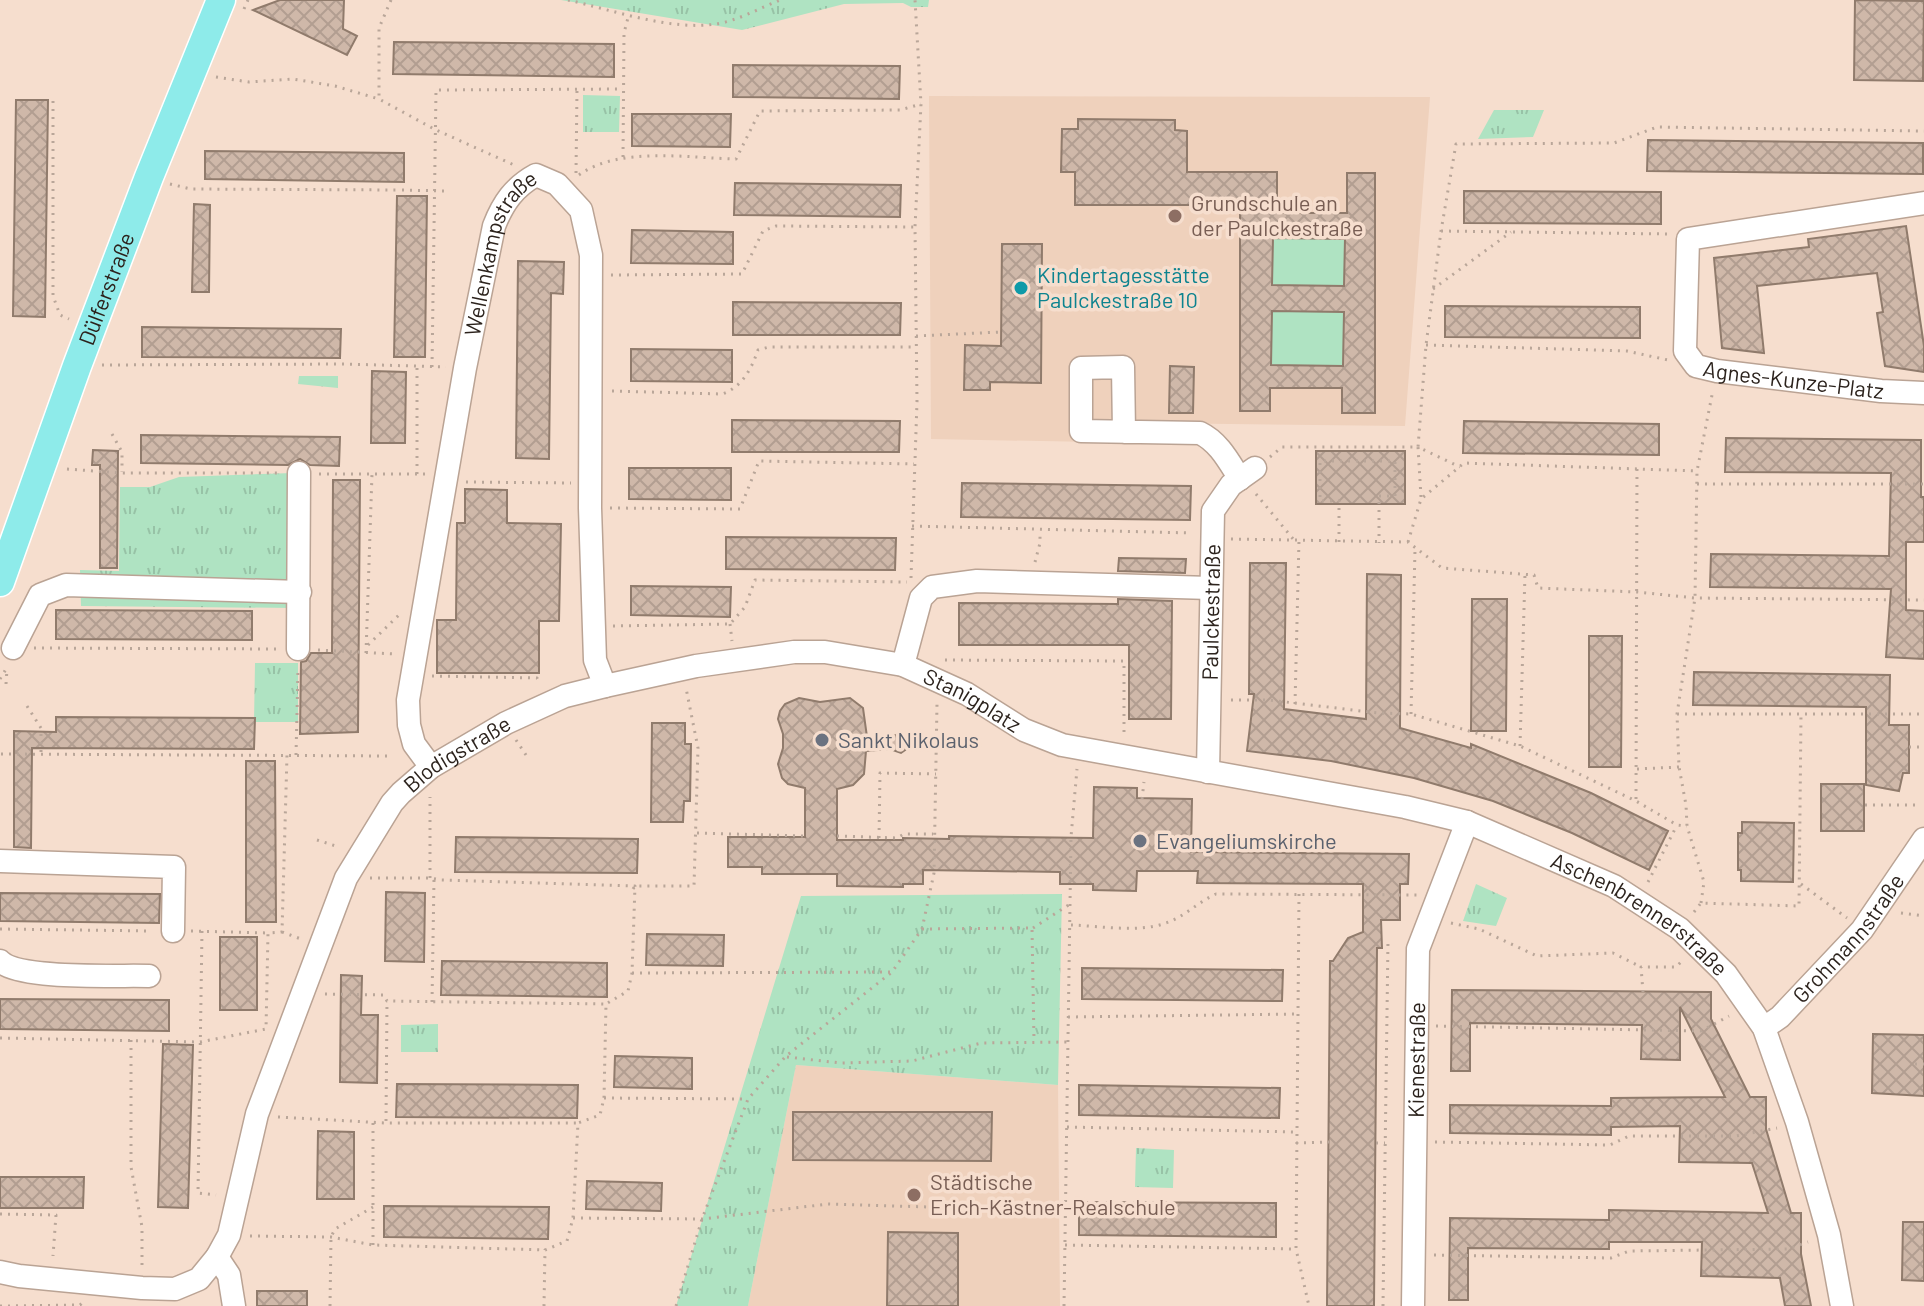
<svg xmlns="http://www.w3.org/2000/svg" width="1924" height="1306" viewBox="0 0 1924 1306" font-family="Barlow,sans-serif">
<defs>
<pattern id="grass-tufts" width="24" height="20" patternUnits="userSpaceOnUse" patternTransform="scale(2)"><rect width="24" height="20" fill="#afe3c2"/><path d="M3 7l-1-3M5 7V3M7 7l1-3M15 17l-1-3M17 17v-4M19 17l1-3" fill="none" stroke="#97c2a6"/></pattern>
<pattern id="building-cross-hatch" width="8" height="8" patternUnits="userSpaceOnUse" patternTransform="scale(2)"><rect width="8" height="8" fill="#cfb8a9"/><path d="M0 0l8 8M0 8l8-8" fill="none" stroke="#b29e91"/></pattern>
</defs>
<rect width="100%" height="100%" fill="#f6dece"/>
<path fill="#efd1bc" d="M929,96L1430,97L1405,426L1146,423L1145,443L931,439Z
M796,1065L1058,1085L1060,1306H748Z"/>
<path fill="url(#grass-tufts)" d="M561,0H929L928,7H911L903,3L844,4L742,30Z
M583,95L620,96L619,132H583Z
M1494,110H1544L1533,137L1478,139Z
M299,376H338V388L298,384Z
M293,473L294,608L81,606L80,570L119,571L120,487H150L179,477Z
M255,663H298V722H254Z
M1476,884L1507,898L1496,926L1463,921Z
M1062,894L1058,1085L796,1065L748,1306H676L801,896Z
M438,1024V1052H401V1025Z
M1136,1148L1174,1150L1173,1188L1135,1187Z"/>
<path fill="#afe3c2" d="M1273,238L1345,239L1344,286L1272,285Z
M1272,311L1344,312L1343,366L1271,365Z"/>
<path fill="url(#building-cross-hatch)" stroke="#907b6c" stroke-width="2" fill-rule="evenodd" d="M280,0H344L343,29L357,36L347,55L253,10Z
M1855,0L1924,1L1923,81L1854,80Z
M394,42L614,44V77L393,74Z
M733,65L900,66L899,99L733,97Z
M16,100H48L45,317L13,316Z
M632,114H731L730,147L632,146Z
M1078,119L1175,120V130L1187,131V172H1277V213H1347V173H1375V413H1342V388H1270V411H1240V205H1075V172H1061L1062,129H1078ZM1273,238L1345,239L1344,286L1272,285ZM1272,311L1344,312L1343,366L1271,365Z
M1648,140L1923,143V174L1647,171Z
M205,151L404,153V182L205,179Z
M735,183L901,185L900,217L734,215Z
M1464,191L1661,192V224L1464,223Z
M397,196H427L425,357H394Z
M194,204L210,205L209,292H192Z
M1906,226L1924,346V372L1885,366L1877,313L1883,312L1877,273L1757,286L1764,353L1722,348L1714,258L1809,247L1808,239Z
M632,230L733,232V264L631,263Z
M1002,244H1042L1041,383L990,382V390H964L965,345L1001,346Z
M518,261L564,262L563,294L551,293L549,459L516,458Z
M733,302L901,303L900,335H733Z
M1445,306L1640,307V338L1445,337Z
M142,327L341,329L340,358L142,357Z
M631,349L732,350V382L631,381Z
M1170,366L1194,367L1193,413H1169Z
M372,371L406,372L405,443H371Z
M732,420L900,421L899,452H732Z
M1464,421L1659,424V455L1463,453Z
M141,435L340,437L339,466L310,465L300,459L288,465L141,463Z
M1726,438L1921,440V497H1924V542H1906V610L1924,611V659L1886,657L1891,589L1710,587L1711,554L1889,556L1891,473L1725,472Z
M93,450L118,451L117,568H100V465H92Z
M1316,451H1405V504H1316Z
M629,468H731V500L629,499Z
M333,480H360L358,732L300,734L301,662L306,661L311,653H332Z
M962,483L1191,486L1190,520L961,517Z
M465,489L507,490V523L561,524L559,621H539V673H437V620H456L457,523H465Z
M726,537L896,538L895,570L726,569Z
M1119,558L1186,559L1185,573L1118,571Z
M1250,563H1286L1284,709L1366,719L1367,574L1401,575L1400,728L1471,748V744L1591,793L1668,831L1649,870L1572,833L1493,801L1414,778L1331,761L1247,751L1254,694H1249Z
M631,586L731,587L730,617L631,615Z
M1118,599L1172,601L1171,719H1129V645H959V603L1118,604Z
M1472,599H1507L1506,731H1471Z
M56,610L252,611V640L56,639Z
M1589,636H1622L1621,767H1589Z
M1694,672L1890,675L1889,725H1909V773H1903L1899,791L1866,785V707L1693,705Z
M799,698L820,702L850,698L863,708L867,737L890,738L900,733L908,740V748L901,753L890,749L866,751L864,774L853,785L837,789V840H903V838L949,839V836L1093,838L1094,787L1137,788V798L1192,799L1191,852L1409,854L1408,884H1400V920H1381L1382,948H1377L1374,1306H1327L1330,961H1333L1348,938L1363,932V884L1197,883L1198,871H1137L1136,891L1093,890V884H1060V872L923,870V884H903V887L837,886V874H762V867H728V837H805V788L788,784L782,778L778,764L783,748V734L778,719L780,711L785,704Z
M56,717L255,718L254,749L32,748L31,848L14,847V731L56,732Z
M652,723H685V744H691L690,801H684L683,822H651Z
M246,761H275L276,922H246Z
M1821,784H1864V831H1821Z
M1742,822L1794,823L1793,882L1741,881V870H1738V833H1742Z
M456,837L638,839L637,873L455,872Z
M386,892L425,893L424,962L385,961Z
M0,893L160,894L159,923L0,921Z
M647,934L724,935L723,966L646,965Z
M220,937H257V1010H220Z
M442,961L607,963V997L441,995Z
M1082,968L1283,970L1282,1001L1082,999Z
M341,975L362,976L361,1015H378L377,1083L340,1082Z
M1452,990L1711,992V1019L1750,1097H1766V1129L1791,1213H1801V1254L1811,1306H1785L1780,1278L1701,1276L1702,1242H1609V1249L1468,1248V1300H1449L1450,1218L1609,1220V1210L1768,1213L1752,1163L1679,1162L1680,1126L1611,1127V1135L1450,1133V1105L1611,1106V1098L1725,1097L1680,1007V1060L1641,1059L1642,1025L1470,1023V1071H1451Z
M0,999L169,1000V1031L0,1029Z
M1873,1034L1924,1035V1096L1872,1093Z
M163,1044L193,1045L188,1208L158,1207Z
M615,1056L692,1058V1089L614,1087Z
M397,1084L578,1085L577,1118L396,1117Z
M1079,1085L1280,1088L1279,1118L1079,1115Z
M793,1112H992L991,1161L793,1160Z
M318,1131L354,1132V1199H317Z
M0,1177H84L83,1208H0Z
M587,1181L662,1183L661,1211L586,1209Z
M1079,1202L1276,1203V1237L1079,1235Z
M384,1206L549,1207L548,1239L384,1237Z
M1903,1222H1924V1281L1902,1280Z
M888,1232L958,1233V1306H887Z
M257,1291H307V1306H257Z"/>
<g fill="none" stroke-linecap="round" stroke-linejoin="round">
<g stroke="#baa394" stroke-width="25">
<g id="minor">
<path id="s1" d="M1924,203L1688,239L1685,351L1696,366L1717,371L1881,391L1924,393"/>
<path d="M1124,432L1123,367L1081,368V431L1200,433C1219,442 1229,462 1240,479"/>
<path d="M13,648L40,595L66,585L300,592"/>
<path d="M298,649L299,473"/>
<path d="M903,665L921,598L932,587L977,581L1210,588"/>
<path id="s2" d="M431,767L414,744L409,725L408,700L465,368L494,226C503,203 514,187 536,175L557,184L581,210L591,255L590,508L595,660L605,686"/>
<path id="s3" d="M1208,772L1213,511L1231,485L1255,468"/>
<path d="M0,861L174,867L173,931"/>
<path d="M0,961C19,980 118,975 149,976"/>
<path id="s4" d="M1764,1028L1780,1017L1862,930L1924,839"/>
<path d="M217,1257L229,1275L234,1306"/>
<path id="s5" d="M0,1272L19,1276L142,1288L175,1289L199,1279L217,1257L229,1235L257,1114L346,878L392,803L401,793L431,767L506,723L565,696L605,686L696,666L794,652H825L903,665L967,694L1024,730L1062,745L1405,807L1467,822L1614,886L1680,929L1726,974L1764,1028L1797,1122L1829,1235L1842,1306"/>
<path id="s6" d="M1413,1306L1418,949L1467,822"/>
</g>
</g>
<g stroke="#fff" stroke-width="31">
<g id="major">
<path id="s7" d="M0,582L77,366L149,177L221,0"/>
</g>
</g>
<path stroke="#b9a699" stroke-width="3" stroke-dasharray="2 6" stroke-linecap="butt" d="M391,0L379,28V99L434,129L514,165
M568,0C612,10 671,31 716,24C737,21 760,8 780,0
M244,9L248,0
M216,77L249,82L293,79L335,86L379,99
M53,101V296L60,315L69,319
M623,157L624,33L629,14
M576,173L577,89
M579,175C619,146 688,158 736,159L760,111L900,110L921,104
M170,184L191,189L398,190
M402,190L444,191
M1441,231L1669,234
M611,275L742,274L763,231L776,226L915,227
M1433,289L1511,232
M916,336L1001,332
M1426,345L1627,351L1668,360
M102,365L345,364L446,367
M432,367L436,90L623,89
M612,391L722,394C742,387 751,370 758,350L769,347H916
M112,434L122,452V472
M1270,457L1282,447H1418L1426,345L1441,231L1456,144L1614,143L1657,127L1924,131
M67,469L122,473H279
M319,474H427
M417,474V366
M466,482L571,483
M1697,484H1924
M1256,494L1294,540
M1421,497L1418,447L1460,467
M610,508L740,509L759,461L914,464
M912,526L1191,533
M1231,539L1408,542L1442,568L1534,575L1538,588L1637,592L1695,598L1924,600
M1339,542V501H1320V461H1395V496H1379V543
M1408,542L1421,499L1464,463L1697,471
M1035,562L1040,543V531
M911,578L917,402L915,227L921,104L915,0
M730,624L732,641
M613,626L730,624L745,607L755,580L907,582
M368,645L400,614
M34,648L279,649
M318,650L395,654
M366,653L372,474
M945,660L1124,661V734
M432,676L537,678L540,684
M0,679L6,669
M6,684L7,669
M1231,700H1269L1378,713L1411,714L1520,746L1636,801L1677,825L1687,826
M1295,704L1299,540
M27,706L41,728V754
M1411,714L1415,550
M1677,714H1924
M516,740L528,758
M1520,746L1525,574
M1909,747H1924
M1,754L389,756
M296,755L298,671
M1637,769L1679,767
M1142,799L1144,782
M1636,799L1637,467
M1865,805H1920
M697,833L805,836
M837,836L897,838L904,834H933
M879,838L880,773L936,774
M317,840L339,847
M370,878H430L441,880L635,886L632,973L628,991L606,1004L604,1098L600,1115L578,1123L573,1218L567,1241L545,1250L544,1306
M430,878V797
M1648,882L1677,825
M1801,884L1847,918
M633,889L635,886H694L698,748L686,688
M1299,894L1296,1249L1309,1306
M1701,903L1704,882L1687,826L1686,805L1679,767L1677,714L1695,598L1697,471L1713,390
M1694,912L1701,903L1799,906L1801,714
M1901,913L1924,916
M1451,923L1479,929L1537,956L1613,953L1641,967
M1071,925C1101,926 1138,933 1166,923C1184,917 1198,902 1216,894L1418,895
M1033,928L1070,904
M0,929L152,931
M922,929L1032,928L1034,1041
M191,931L268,933
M202,931L198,1193L216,1195
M282,932L301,939
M632,973L892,972
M1643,992L1641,967H1676L1682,961
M325,994L384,995L387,1001L605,1004
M432,1002L434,879
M1068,1017L1297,1014
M1436,1026L1701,1031L1729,1016
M0,1038L200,1042L266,1029L268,933L282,932L287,755
M131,1040V1167L142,1227V1267
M787,1057L841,1063L912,1061L981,1043L1068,1042
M1915,1064H1924
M604,1098L748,1099
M278,1117L386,1123H578
M386,1121L387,1001
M1067,1127L1295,1132
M1435,1142L1610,1145L1629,1136H1736L1777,1128
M1296,1143L1329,1142
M1376,1143H1385
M0,1214L56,1215L53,1256
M573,1218L702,1219L828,1204L1065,1211
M250,1236L331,1237L373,1245L545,1250
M373,1245V1121
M1065,1245L1296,1249
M1434,1255L1611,1258L1629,1251L1788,1249L1808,1242
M0,1306L80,1305L82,1303
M330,1306L331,1237L335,1229L373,1207
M676,1306L702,1219L748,1099L786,1056L892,972L922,929L934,873L937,704
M1064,1306L1071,837L1077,769
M1383,1306L1388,940"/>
<use href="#minor" stroke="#fff" stroke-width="22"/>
<use href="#major" stroke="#8eebea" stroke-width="28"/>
</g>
<g fill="#8d6e63" stroke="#f6dece" stroke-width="3">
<circle cx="1175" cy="216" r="8"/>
<circle cx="914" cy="1195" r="8"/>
</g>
<circle fill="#0f9aa8" stroke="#f6dece" stroke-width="3" cx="1021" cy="288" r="8"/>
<g fill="#6b7280" stroke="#f6dece" stroke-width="3">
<circle cx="822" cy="740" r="8"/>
<circle cx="1140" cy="841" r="8"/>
</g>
<g text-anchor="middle" stroke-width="7" stroke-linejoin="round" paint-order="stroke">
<g font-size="22" fill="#785e54" stroke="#f6dece" text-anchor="start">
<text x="1191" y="211">Grundschule an<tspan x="1191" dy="25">der Paulckestraße</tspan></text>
<text x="930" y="1190">Städtische<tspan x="930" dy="25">Erich-Kästner-Realschule</tspan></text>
</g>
<g font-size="22" fill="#2c231d" stroke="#f6dece">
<text dy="8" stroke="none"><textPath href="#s2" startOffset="532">Wellenkampstraße</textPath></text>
<text dy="8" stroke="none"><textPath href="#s7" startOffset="312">Dülferstraße</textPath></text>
<text dy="8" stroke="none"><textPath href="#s1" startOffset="468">Agnes-Kunze-Platz</textPath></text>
<text dy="8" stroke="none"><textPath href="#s3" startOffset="160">Paulckestraße</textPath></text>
<text dy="8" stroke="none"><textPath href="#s5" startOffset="1346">Stanigplatz</textPath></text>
<text dy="8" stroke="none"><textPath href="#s5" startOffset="802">Blodigstraße</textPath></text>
<text dy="8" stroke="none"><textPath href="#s5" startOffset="2056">Aschenbrennerstraße</textPath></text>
<text dy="8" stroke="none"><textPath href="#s4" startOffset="124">Grohmannstraße</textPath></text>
<text dy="8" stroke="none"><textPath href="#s6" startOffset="246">Kienestraße</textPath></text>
</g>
<g font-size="22" fill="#0d838f" stroke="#f6dece" text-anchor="start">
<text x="1037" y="283">Kindertagesstätte<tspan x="1037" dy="25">Paulckestraße 10</tspan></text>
</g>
<g font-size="22" fill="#5b616d" stroke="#f6dece" text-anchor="start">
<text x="838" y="748">Sankt Nikolaus</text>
<text x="1156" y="849">Evangeliumskirche</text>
</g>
</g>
</svg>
